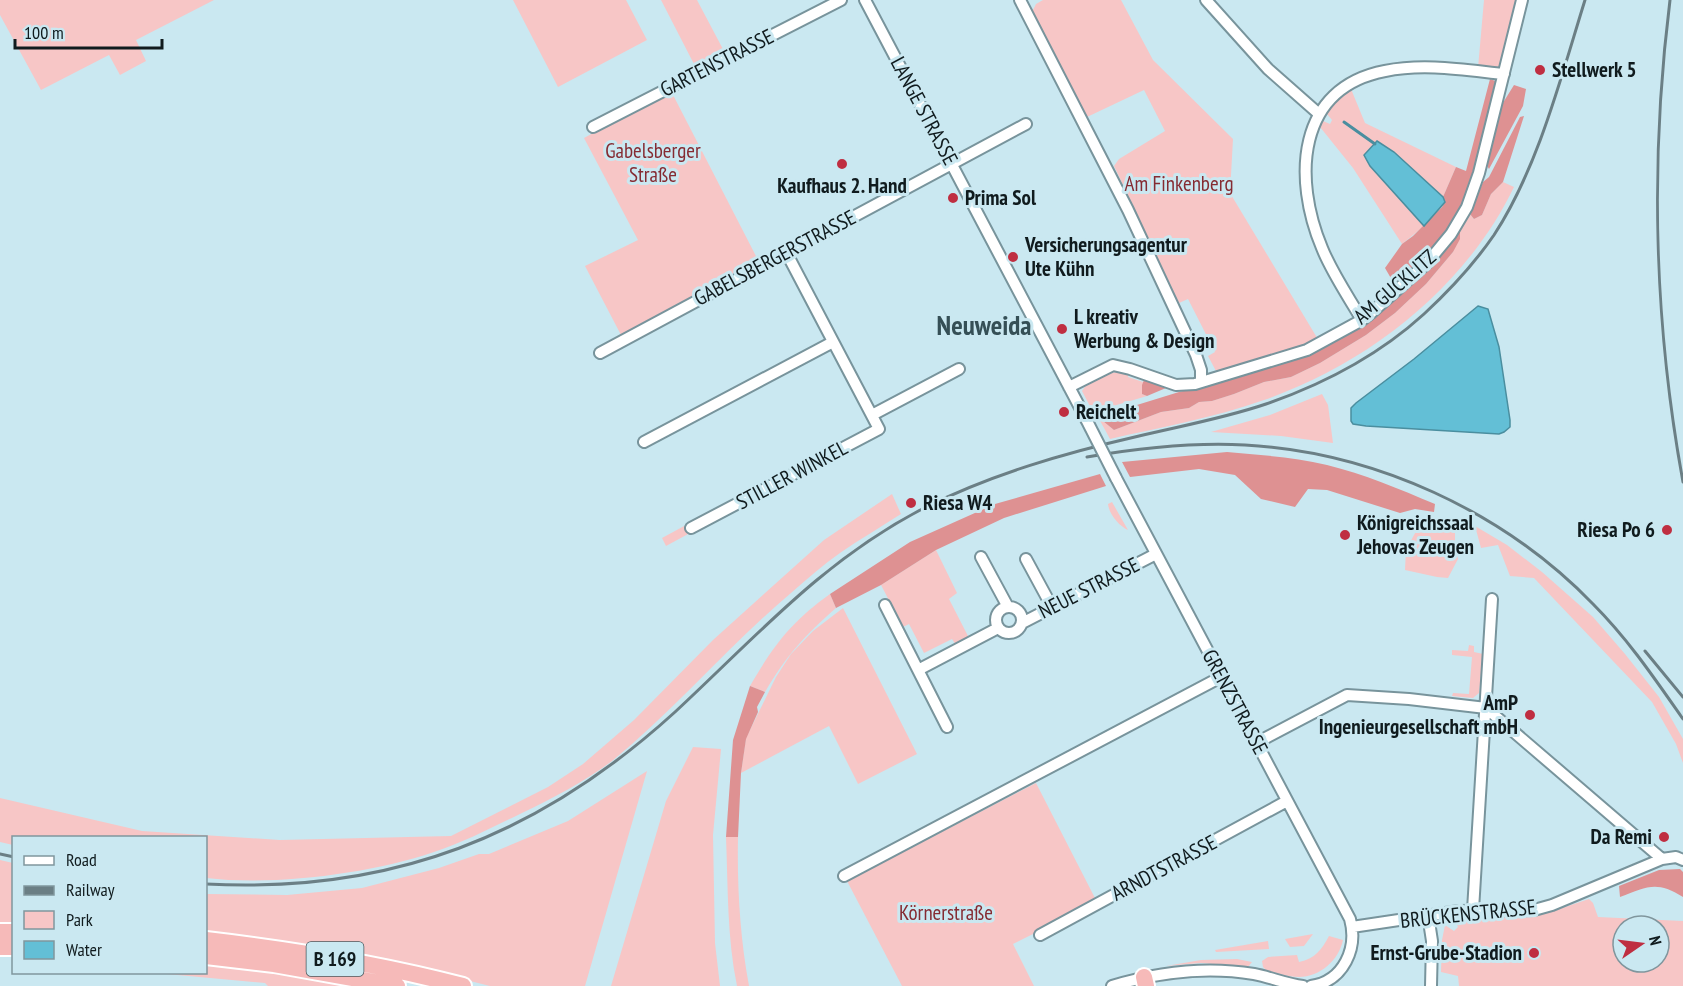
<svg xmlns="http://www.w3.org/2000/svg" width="1683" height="986" viewBox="0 0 1683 986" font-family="'PT Sans Narrow',sans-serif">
<rect width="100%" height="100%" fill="#cae8f1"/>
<path fill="#f7c6c6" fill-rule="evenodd" d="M0,0H214L136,40L146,61L120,75L109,55L41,90L0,15Z
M513,0H626L647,40L558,87Z
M661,0H697L725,53L696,68Z
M1043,0H1121L1153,60L1233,139L1230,193L1319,341L1291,351L1216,371L1208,356L1215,352L1188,299L1179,303L1114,166L1119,159L1165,131L1144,90L1087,117L1031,14L1036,4Z
M1484,0H1518L1500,69L1478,68Z
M1351,89L1365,123L1456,167L1443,197L1394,152L1377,142L1365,155L1370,166L1424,226L1402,244L1353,168L1320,127L1323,121L1330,124L1332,120L1327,114C1333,103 1341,96 1351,89Z
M671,91L758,260L621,335L585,266L638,240L584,138Z
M1503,182L1514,187C1466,287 1368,364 1264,400C1214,418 1161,427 1110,439L1098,417L1114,430L1161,412L1189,408L1199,402L1212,401L1234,394L1264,382L1291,377L1320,363L1366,335L1395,313L1426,284L1453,252L1460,229L1470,214L1474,219L1482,215L1491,194Z
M1116,372L1129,373L1128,377L1143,382L1142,394L1147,396L1093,412L1082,391C1089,379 1103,375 1116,372Z
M1322,394L1328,405L1333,443L1281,436L1211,432L1270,415Z
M892,494L901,514C881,527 860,539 840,553C823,565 807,579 791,593C728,646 676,709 612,761C584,782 553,798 522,813C493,827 465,842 434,852C369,874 274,886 206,878V838H14L13,845L0,842V798L142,831L280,840L451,836L548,787L583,764L634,720L713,640L824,540Z
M1112,502L1128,530C1119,526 1109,514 1108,504Z
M1422,520H1433L1455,533V544L1458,559L1448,578L1437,577L1405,570L1406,550Z
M686,525L690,533L666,546L662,538Z
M1475,526L1507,545L1542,572L1593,617L1625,654L1659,697L1683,739V763L1676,744L1652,702L1534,578L1510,576L1498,545L1481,548Z
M936,550L957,593L949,599L969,638L956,645L952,639L924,653L909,624L903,627L881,585Z
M830,594L836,608C805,635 786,656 765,692L750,686C773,646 792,621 830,594Z
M843,608L917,754L858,784L829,726L741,773L746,738L776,677L791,654L813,631Z
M1469,645L1474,646V652L1483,654L1479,693L1473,698L1452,696L1453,693L1469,694L1472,657L1452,655V650L1468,651Z
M693,747L721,749L713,835L715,943L720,986H611L666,801Z
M647,771L585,986H490L354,952L206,932V894L287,895L362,888L439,868L479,854H489L568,821Z
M1036,783L1097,902L1013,944L1034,986H902L847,881Z
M726,837H738C737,887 740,937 749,986H737C727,938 728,886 726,837Z
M0,860L13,863V922H0Z
M1589,899L1593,903L1598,917L1683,921V986H1459L1458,976L1441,972L1442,940L1445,925L1454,931L1458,927L1455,921L1547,913ZM1623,926H1659V962H1623Z
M1313,934L1304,946L1290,947L1285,939Z
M1329,936L1343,940C1339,960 1320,977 1299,977C1288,977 1277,973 1266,970L1263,967L1262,961L1268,957L1297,955L1299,962C1315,959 1322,949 1329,936Z
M1268,941L1269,949L1216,952L1215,950Z
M1237,959L1252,962L1248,967L1201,963L1166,966L1201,960Z
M206,964L313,978L355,986H268L265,983L156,973L206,972Z"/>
<path fill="#de9192" d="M1490,79L1498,82C1486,130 1478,187 1448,229C1433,250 1414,268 1396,287L1385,268L1402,244L1413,236L1442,207L1445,202L1443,197L1456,167L1466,171Z
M1514,85L1526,89L1523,106L1489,169L1486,164L1501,106Z
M1524,116L1503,182L1491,194L1482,215L1474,219L1470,214L1483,182L1489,177L1520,117Z
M1460,229V239L1453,252L1426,284L1395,313L1366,335L1320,363L1291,377L1264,382L1234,394L1212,401L1199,402L1189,408L1161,412L1114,430L1098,417L1179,392L1242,376L1299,358L1327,345Z
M1144,380L1166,388L1147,396L1142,394V385Z
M1227,452C1260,455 1294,457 1327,465C1364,474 1399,489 1435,504L1434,512L1415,509L1400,513L1327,490L1308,489L1295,507L1261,499L1235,475L1199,469L1130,477L1122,462Z
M1100,474L1106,486L1004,518L936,550L881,585L836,608L830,594L910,542L995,504Z
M750,686L765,692L757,707L758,712L746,739L741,773L738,837H726L733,740Z
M1680,869L1683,872V897C1656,880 1647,887 1620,897L1619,886L1659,870Z"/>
<path fill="#63bfd6" stroke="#4a8e9f" stroke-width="1.5" d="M1377,141L1394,152L1443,197L1445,202L1424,226L1370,166L1364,155Z
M1478,306L1488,309L1499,347L1510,420V427L1504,432L1499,434L1366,426L1353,424L1351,421V408L1356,403L1414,359Z"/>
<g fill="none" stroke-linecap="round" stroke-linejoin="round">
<path stroke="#4a8e9f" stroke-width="3" d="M1344,122L1375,144"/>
<g stroke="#78949c" stroke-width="14">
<path id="minor" d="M865,0L1086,419
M1020,0L1128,210L1196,355L1201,370V382
M1206,0L1268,69L1319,114
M593,127L841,0
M1362,320C1348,296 1332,273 1322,248C1293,179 1296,88 1385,71C1424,63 1465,70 1504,74
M600,353L1026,124
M1069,387L1113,365L1130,369L1176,385L1195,384L1307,350L1362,320L1371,313L1427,263L1451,234L1467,207L1479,173L1522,0
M872,415L959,369
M644,442L833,342
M1116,478L1350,919C1358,948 1344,981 1311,986
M691,528L879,429L786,252
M981,557L1008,607
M1026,559L1052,607
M885,605L947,727
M996 620a13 13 0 1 1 26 0a13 13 0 1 1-26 0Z
M1022,623L1156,554
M918,670L998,628
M1256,743L1347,695L1409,699L1486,708L1662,859
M844,876L1221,677
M1473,910L1492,599
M1428,915L1432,941L1431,986
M1352,927L1459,911L1534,910L1552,905L1662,859L1676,857L1683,860
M1040,935L1287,801
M1112,986C1158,972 1205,966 1254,974C1270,977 1286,984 1303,986"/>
</g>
<g stroke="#fff" stroke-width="20">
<path id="highway" d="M0,932H14
M206,940C292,950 379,964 463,986
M0,947H14
M206,956L274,964L397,986
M1144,977L1146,986"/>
</g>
<use href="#minor" stroke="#fff" stroke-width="10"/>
<use href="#highway" stroke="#f6bab9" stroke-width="16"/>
<path stroke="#6b7f85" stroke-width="3" d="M1670,0C1650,159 1654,324 1683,482
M1087,457C1139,448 1192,442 1245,445C1374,452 1503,511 1593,604C1628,639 1655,679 1683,719
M1645,651L1683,697
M0,854L14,857
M206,884C391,894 539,836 675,712C757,636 822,561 924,508C992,474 1065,453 1139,436C1181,426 1225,418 1266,404C1324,384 1379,355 1424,314C1450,290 1474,264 1494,235C1538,168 1561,77 1585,0"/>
<g stroke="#78949c" stroke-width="14" stroke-linecap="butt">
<path id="minor-bridge" d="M1086,419L1116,478"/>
</g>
<use href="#minor-bridge" stroke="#fff" stroke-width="10"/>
</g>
<g fill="#bf2e41" stroke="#cae8f1" stroke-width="2">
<circle cx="1540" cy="70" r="6"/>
<circle cx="842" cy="164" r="6"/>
<circle cx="953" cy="198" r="6"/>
<circle cx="1013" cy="257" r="6"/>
<circle cx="1062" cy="329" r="6"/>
<circle cx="1064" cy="412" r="6"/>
<circle cx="911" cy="503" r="6"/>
<circle cx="1667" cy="530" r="6"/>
<circle cx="1345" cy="535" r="6"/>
<circle cx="1530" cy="715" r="6"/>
<circle cx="1664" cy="837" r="6"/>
<circle cx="1534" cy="953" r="6"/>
</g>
<g text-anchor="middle" stroke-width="6" stroke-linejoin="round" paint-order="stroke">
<rect fill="#cae8f1" stroke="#48585d" stroke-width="1.5" x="306.5" y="942" width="57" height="34" rx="4.5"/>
<g font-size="20" font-weight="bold" fill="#101b1e">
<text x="335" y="966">B 169</text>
</g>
<g font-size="21" fill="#101b1e" stroke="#cae8f1">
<text transform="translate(717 63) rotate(-27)" y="7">GARTENSTRASSE</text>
<text transform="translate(924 111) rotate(62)" y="7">LANGE STRASSE</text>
<text transform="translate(775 258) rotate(-28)" y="7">GABELSBERGERSTRASSE</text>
<text transform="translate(1395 287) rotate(-41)" y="7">AM GUCKLITZ</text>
<text transform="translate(792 475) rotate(-28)" y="7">STILLER WINKEL</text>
<text transform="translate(1089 588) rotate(-27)" y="7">NEUE STRASSE</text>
<text transform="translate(1235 702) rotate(62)" y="7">GRENZSTRASSE</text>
<text transform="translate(1164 868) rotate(-28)" y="7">ARNDTSTRASSE</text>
<text transform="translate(1468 914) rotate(-6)" y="7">BRÜCKENSTRASSE</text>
</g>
<g font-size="21" font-weight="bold" fill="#101b1e" stroke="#cae8f1" text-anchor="start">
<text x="1552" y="77">Stellwerk 5</text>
<text x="842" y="193" text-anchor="middle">Kaufhaus 2. Hand</text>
<text x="965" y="205">Prima Sol</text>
<text x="1025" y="252">Versicherungsagentur<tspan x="1025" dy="24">Ute Kühn</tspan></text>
<text x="1074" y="324">L kreativ<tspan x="1074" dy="24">Werbung &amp; Design</tspan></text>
<text x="1076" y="419">Reichelt</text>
<text x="923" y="510">Riesa W4</text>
<text x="1357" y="530">Königreichssaal<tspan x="1357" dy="24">Jehovas Zeugen</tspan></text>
<text x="1655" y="537" text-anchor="end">Riesa Po 6</text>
<text x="1518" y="710" text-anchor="end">AmP<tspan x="1518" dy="24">Ingenieurgesellschaft mbH</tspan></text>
<text x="1652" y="844" text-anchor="end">Da Remi</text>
<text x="1522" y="960" text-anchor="end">Ernst-Grube-Stadion</text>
</g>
<g font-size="21" fill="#852b32" stroke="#cae8f1">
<text x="653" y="158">Gabelsberger<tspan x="653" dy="24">Straße</tspan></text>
<text x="1179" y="191">Am Finkenberg</text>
<text x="946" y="920">Körnerstraße</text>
</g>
<g font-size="27" font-weight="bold" fill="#354f56" stroke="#cae8f1">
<text x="984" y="335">Neuweida</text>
</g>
</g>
<rect x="12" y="836" width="195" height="138" fill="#cae8f1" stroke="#80969d" stroke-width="1.5"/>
<rect x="24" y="856" width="30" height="9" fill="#ffffff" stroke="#80969d" stroke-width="1.5"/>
<text x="66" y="866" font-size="18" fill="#101b1e">Road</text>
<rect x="24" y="886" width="30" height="9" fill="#6b7f85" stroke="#80969d" stroke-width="1.5"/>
<text x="66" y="896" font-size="18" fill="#101b1e">Railway</text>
<rect x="24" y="911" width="30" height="18" fill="#f7c6c6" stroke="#80969d" stroke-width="1.5"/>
<text x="66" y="926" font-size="18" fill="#101b1e">Park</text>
<rect x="24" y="941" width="30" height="18" fill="#63bfd6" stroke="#80969d" stroke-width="1.5"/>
<text x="66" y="956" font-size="18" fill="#101b1e">Water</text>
<g transform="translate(1641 944) rotate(76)"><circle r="28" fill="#cae8f1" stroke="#80969d" stroke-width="1.5"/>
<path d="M0-4.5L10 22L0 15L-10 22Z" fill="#bf2e41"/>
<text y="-9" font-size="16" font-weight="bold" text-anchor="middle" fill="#101b1e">N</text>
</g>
<path d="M15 39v9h147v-9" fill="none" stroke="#101b1e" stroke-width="3"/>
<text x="24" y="39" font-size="18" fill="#101b1e" stroke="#cae8f1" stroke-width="4.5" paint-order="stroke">100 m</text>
</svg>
